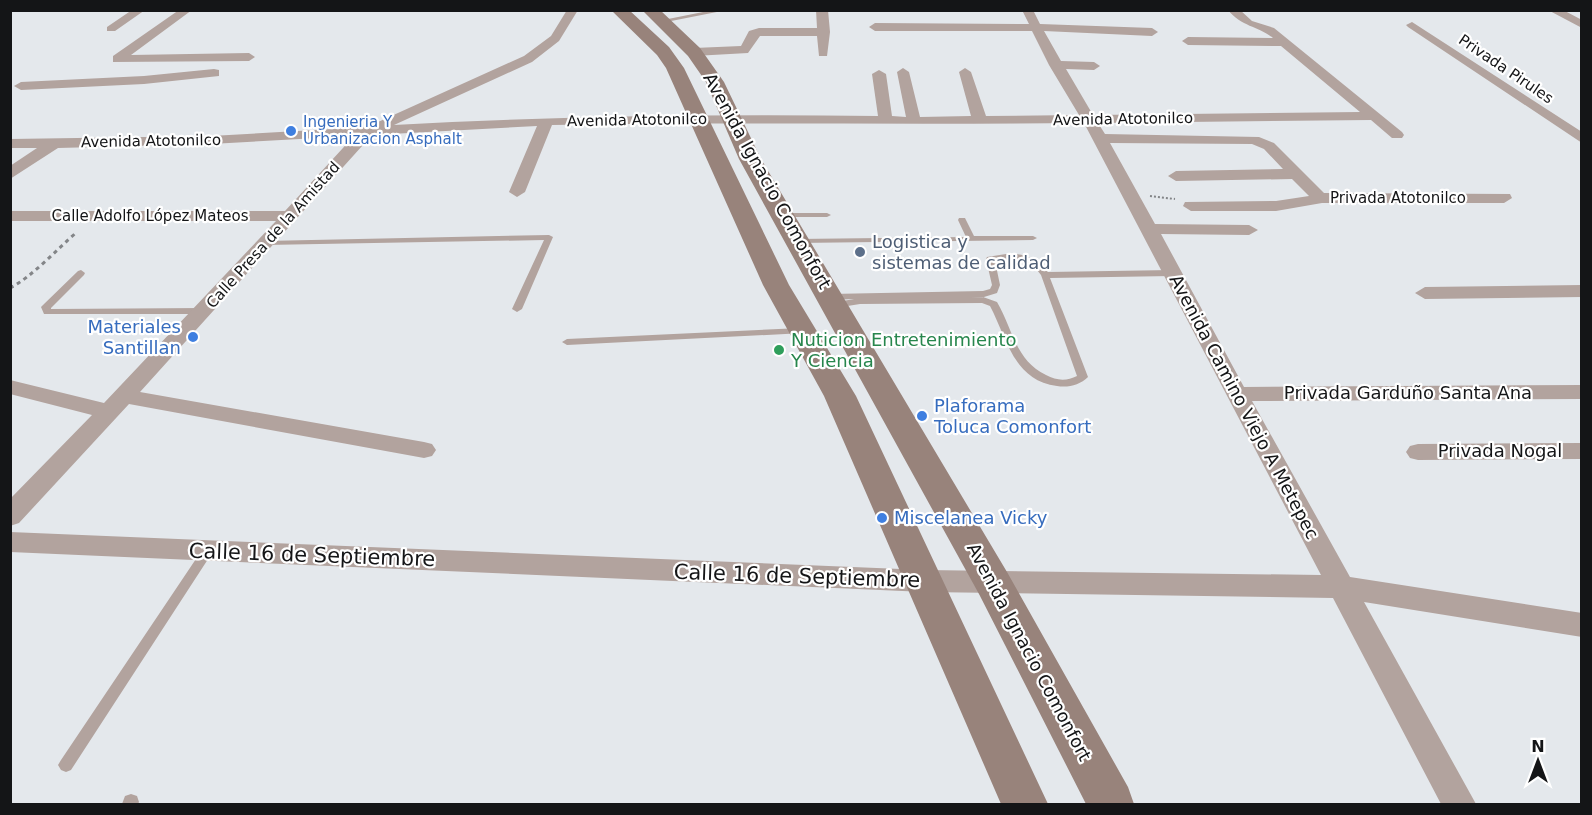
<svg xmlns="http://www.w3.org/2000/svg" width="1592" height="815" viewBox="0 0 1592 815" font-family="'DejaVu Sans',sans-serif">
<rect width="100%" height="100%" fill="#e4e8ec"/>
<g fill="none" stroke-linecap="round" stroke-linejoin="round">
<path stroke="#838588" stroke-width="2" stroke-dasharray="2 2" stroke-linecap="butt" d="M1150,196L1175,199"/>
<path stroke="#838588" stroke-width="3" stroke-dasharray="4 4" stroke-linecap="butt" d="M10,288C32,277 57,249 77,232"/>
<path fill="#b2a39e" fill-rule="evenodd" d="M713,10H727L661,23L658,21Z
M780,213H827L831,215L827,217H780Z
M959,218H965L974,236H1033L1037,238L1033,240L797,243L793,241L797,239L966,237L958,220Z
M549,235L553,237L522,309L517,312L512,309L544,240L265,245L261,243L265,241Z
M1006,254C1024,253 1037,258 1048,272L1172,270L1176,273L1172,276L1050,278L1088,377C1080,385 1068,388 1057,386C1013,380 1007,338 990,306L982,303L860,304L835,308L830,305L832,303L854,299L830,300L825,297L830,294L983,291L990,289L992,285L986,259L987,257ZM1014,259C1026,260 1034,265 1041,275L1077,376C1067,381 1057,381 1046,375C1015,360 1013,329 997,302L983,297L934,298L984,297L997,293L1000,285L995,261Z
M81,270L85,273L84,275L51,308V309L204,308L209,311L204,314H44L41,307L43,305L78,271Z
M801,328L804,329L806,331L804,333L567,345L562,342L567,339Z
M208,545L212,547L214,550L212,553L71,770L66,772L61,770L58,765L61,760L204,547Z
M131,794L137,796L139,802L138,804H122L125,796Z"/>
<path fill="#b2a39e" fill-rule="evenodd" d="M132,10H145L115,31H107V27Z
M179,10H192L131,55L249,53L255,57L249,61L113,62V56Z
M567,10H578L559,41L532,62L394,125C556,116 716,114 878,116L872,74L879,70L886,74L892,116L906,117L897,72L903,68L909,72L920,117L971,116L959,72L965,68L971,72L986,116L1079,115L1049,65L1032,31H875L869,27L875,23L1029,24L1022,10H1033L1040,24L1152,28L1158,32L1152,36L1044,31L1061,61L1094,62L1100,66L1094,70L1066,69L1093,115L1360,112L1281,46L1188,45L1182,41L1188,37L1273,38C1258,26 1242,27 1228,10H1240L1252,21L1274,28L1402,132L1404,135L1402,138H1392L1371,120L1098,123L1105,134L1259,137L1274,143L1324,193L1510,194L1512,198L1504,203H1322L1276,211H1191L1183,206L1185,202L1276,201L1309,196L1292,179L1176,181L1168,176L1176,171L1283,169L1264,149L1252,144L1110,143L1155,224L1249,225L1258,230L1249,235L1161,234L1244,387L1582,385V399L1252,401L1350,577L1582,613V637L1364,602L1476,804H1441L1333,598L925,592L10,552V532L925,570L1321,575L1084,123C907,125 729,122 552,125L525,192L517,197L509,192L537,126L372,135L140,392L424,442L432,444L436,450L432,456L424,458L129,404L19,523L10,526V499L92,415L10,394V380L104,403L276,221H10V211H285L354,136L211,144L58,148L10,179V166L37,148H10V139L211,136L367,127L524,56L551,36Z
M816,10H828L830,32L827,56H819L817,36H760L748,53L694,56L688,52L694,48L741,46L749,31L759,28H817Z
M1548,10H1563L1582,20V28Z
M1412,22L1582,132V143L1408,27L1406,25Z
M214,69L219,70V76L144,84L21,90L14,86L21,82L144,76Z
M1582,285V297L1425,299L1415,293L1425,287Z
M1582,443V459L1418,460L1410,458L1406,452L1410,446L1418,444Z"/>
<path fill="#98837b" fill-rule="evenodd" d="M611,10H629L669,47L684,68L789,285L856,396L1048,804H1001L824,396L763,285L666,68L657,55Z
M642,10H660L700,48L724,82L761,159L1007,572L1128,787L1134,804H1086L979,594L739,159L706,82L688,56Z"/>
</g>
<g fill="#3f7fe0" stroke="#fff" stroke-width="2">
<circle cx="291" cy="131" r="6"/>
<circle cx="193" cy="337" r="6"/>
<circle cx="922" cy="416" r="6"/>
<circle cx="882" cy="518" r="6"/>
</g>
<circle fill="#5c6f8a" stroke="#fff" stroke-width="2" cx="860" cy="252" r="6"/>
<circle fill="#2e9e5b" stroke="#fff" stroke-width="2" cx="779" cy="350" r="6"/>
<g text-anchor="middle" stroke-width="4.5" stroke-linejoin="round" paint-order="stroke">
<g font-size="15" fill="#141517" stroke="#fff">
<text transform="translate(1506 69) rotate(34)" y="5">Privada Pirules</text>
<text transform="translate(1123 119) rotate(-1)" y="5">Avenida Atotonilco</text>
<text transform="translate(637 120) rotate(-1)" y="5">Avenida Atotonilco</text>
<text transform="translate(151 141) rotate(-1)" y="5">Avenida Atotonilco</text>
<text x="1398" y="203">Privada Atotonilco</text>
<text x="150" y="221">Calle Adolfo López Mateos</text>
<text transform="translate(273 235) rotate(-48)" y="5">Calle Presa de la Amistad</text>
</g>
<g font-size="15" fill="#366cbe" stroke="#fff" text-anchor="start">
<text x="303" y="127">Ingenieria Y<tspan x="303" dy="17">Urbanizacion Asphalt</tspan></text>
</g>
<g font-size="18" fill="#141517" stroke="#fff">
<text transform="translate(767 181) rotate(61)" y="6">Avenida Ignacio Comonfort</text>
<text x="1408" y="399">Privada Garduño Santa Ana</text>
<text transform="translate(1244 407) rotate(62)" y="6">Avenida Camino Viejo A Metepec</text>
<text x="1500" y="457">Privada Nogal</text>
<text transform="translate(1029 652) rotate(62)" y="6">Avenida Ignacio Comonfort</text>
</g>
<g font-size="18" fill="#4e5e75" stroke="#fff" text-anchor="start">
<text x="872" y="248">Logistica y<tspan x="872" dy="21">sistemas de calidad</tspan></text>
</g>
<g font-size="18" fill="#366cbe" stroke="#fff" text-anchor="start">
<text x="181" y="333" text-anchor="end">Materiales<tspan x="181" dy="21">Santillan</tspan></text>
<text x="934" y="412">Plaforama<tspan x="934" dy="21">Toluca Comonfort</tspan></text>
<text x="894" y="524">Miscelanea Vicky</text>
</g>
<g font-size="18" fill="#27864d" stroke="#fff" text-anchor="start">
<text x="791" y="346">Nuticion Entretenimiento<tspan x="791" dy="21">Y Ciencia</tspan></text>
</g>
<g font-size="21" fill="#141517" stroke="#fff">
<text transform="translate(312 555) rotate(2)" y="7">Calle 16 de Septiembre</text>
<text transform="translate(797 576) rotate(2)" y="7">Calle 16 de Septiembre</text>
</g>
</g>
<rect width="1592" height="815" fill="none" stroke="#141517" stroke-width="24"/>
<g transform="translate(1538 761)" stroke="#ffffff" stroke-width="4.5" paint-order="stroke">
<path d="M0-4.5L10 22L0 15L-10 22Z" fill="#141517"/>
<text y="-9" font-size="16" font-weight="bold" text-anchor="middle" fill="#141517">N</text>
</g>
</svg>
